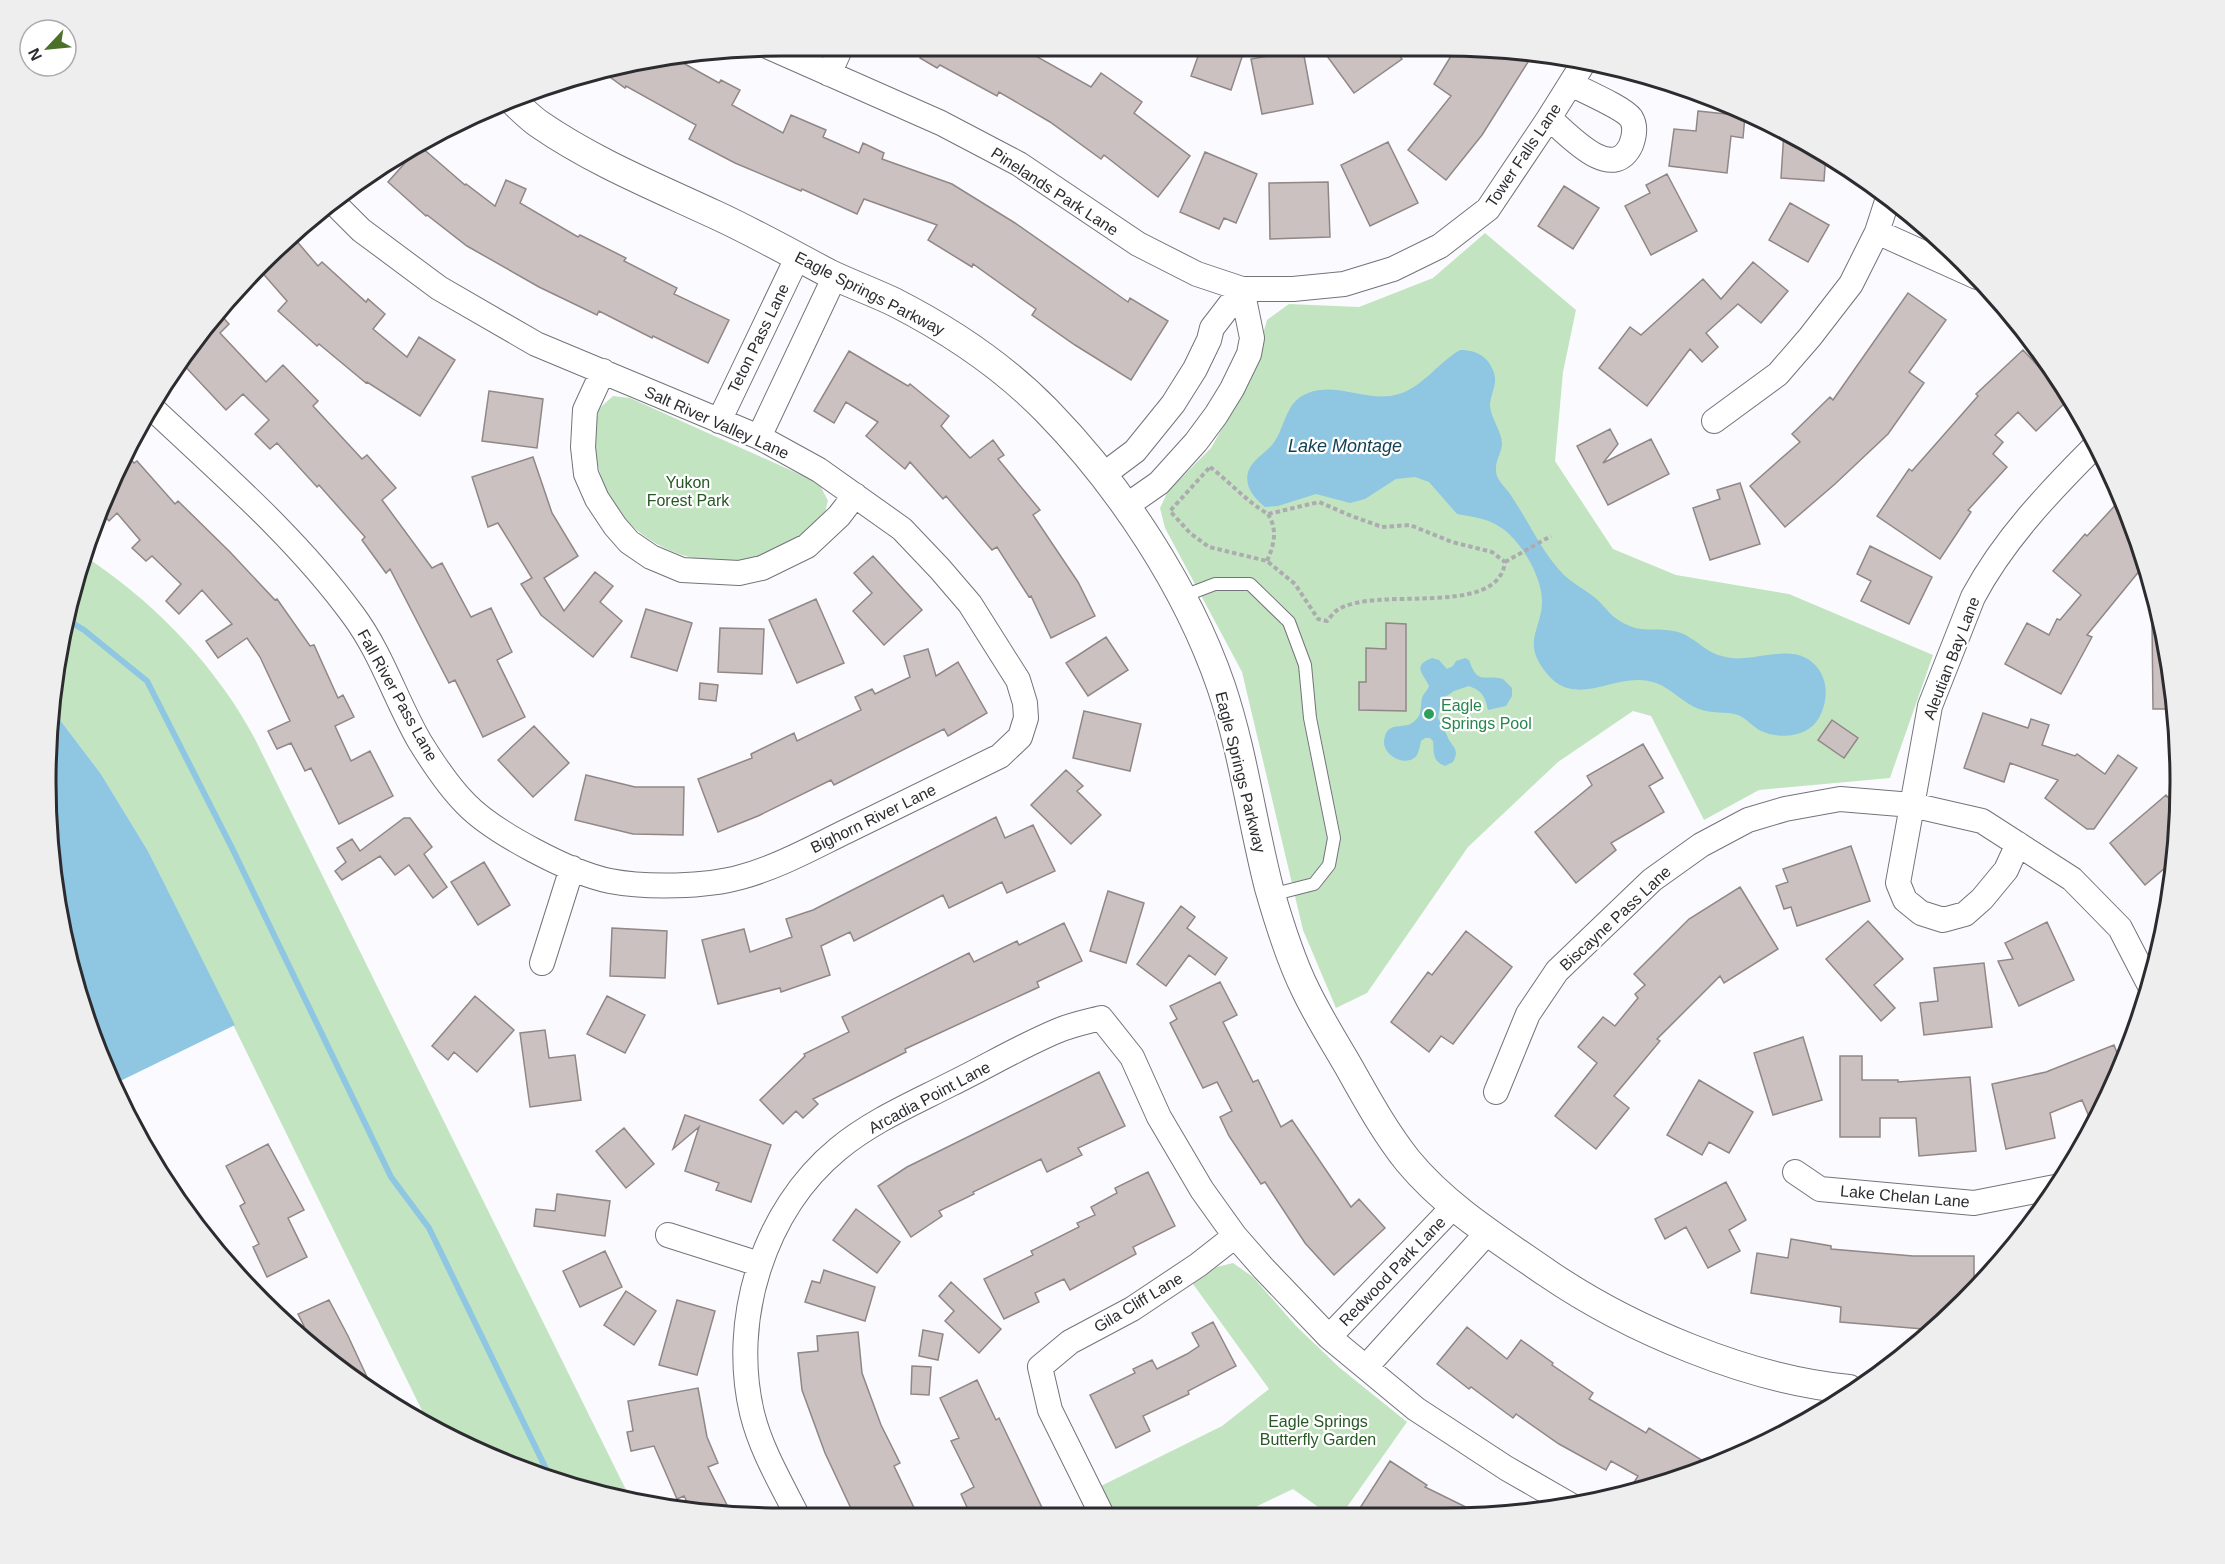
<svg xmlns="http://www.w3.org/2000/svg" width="2225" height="1564" viewBox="0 0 2225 1564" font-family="Arial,sans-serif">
<rect width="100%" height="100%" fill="#fbfbff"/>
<path fill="#c3e4c0" d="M1485,233L1576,310L1563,372L1555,461L1613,549L1676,575L1789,594L1933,655L1890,778L1759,790L1704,820L1651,716L1633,711L1558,762L1468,847L1367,993L1336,1008L1303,930L1242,672L1165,528L1160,508L1168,491L1211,448L1250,379L1267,320L1289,304L1359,307L1433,278Z
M613,396L630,398L819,483L828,501C826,506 826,514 823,518C816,528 803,535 794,541C721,590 610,548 597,459C595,446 594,426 598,413C599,407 608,401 613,396Z
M86,557C139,592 189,639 226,692C237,707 246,723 255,739L631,1500L592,1494L456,1443L430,1427L148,851L101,774L51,708V685Z
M1233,1263L1253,1277L1296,1326L1340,1368L1407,1422L1342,1514H1328L1293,1489L1241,1514L1115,1515L1101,1486L1222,1426L1269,1389L1193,1284L1217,1267Z"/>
<path fill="#8fc7e3" d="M1460,350C1477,350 1489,357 1494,373C1498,384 1490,395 1490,406C1491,418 1502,433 1502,443C1502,453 1495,460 1496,471C1496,479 1505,487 1510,494C1528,520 1541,551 1563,574C1572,583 1584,589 1594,597C1602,603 1607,611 1614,617C1642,637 1650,625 1678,632C1695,637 1706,653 1722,656C1729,658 1737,659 1744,658C1771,656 1804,643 1821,673C1828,686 1827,702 1820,716C1810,737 1781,740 1761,731C1753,727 1746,718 1738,715C1725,711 1712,714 1699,709C1683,703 1672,689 1656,683C1615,668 1574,716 1542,667C1524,641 1541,629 1542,603C1543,578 1521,540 1500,527C1487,518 1472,517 1457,514L1429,482L1415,477L1396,479L1365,499L1350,503L1316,494L1278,506L1265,507C1255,499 1244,487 1248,472C1252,460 1265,453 1272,445C1286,428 1284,402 1308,393C1339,381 1370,405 1402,393C1425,384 1439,362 1460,350Z
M1432,658L1439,660L1447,669L1453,666L1456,661L1465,658L1469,660C1478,686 1484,674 1503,679L1512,688V696L1506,706L1488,710C1485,696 1482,691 1469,686L1454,691L1441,700L1438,718C1442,725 1446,733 1449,740C1455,749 1459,751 1453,762L1445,766C1432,761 1434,753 1433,741L1430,738H1425L1421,741C1420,746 1419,751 1417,755C1408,769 1378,755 1385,736C1389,722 1403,729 1412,723C1423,716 1420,707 1422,698C1423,694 1428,690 1429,686C1424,674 1411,666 1432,658Z
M51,708L101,774L148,851L235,1025L112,1085L70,973L51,879Z"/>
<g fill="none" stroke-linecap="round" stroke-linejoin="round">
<path stroke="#8fc7e3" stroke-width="6" d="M69,621L84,630L147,681L232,848L391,1177L429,1228L551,1479"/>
</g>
<path fill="#cbc1c0" stroke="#908786" stroke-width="1.5" d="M927,45H1016L1091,87L1101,73L1142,102L1134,113L1190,156L1158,197L1104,155L1101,159L1050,122L999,92L997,96L940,65L937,68L920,58Z
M1202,45H1246L1231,90L1191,76Z
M1296,45H1302L1313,104L1262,114L1251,59L1284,53L1283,48Z
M1319,45H1392L1402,59L1354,93Z
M1457,46L1533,54L1482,135L1446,180L1408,150L1451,96L1434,84Z
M676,59L719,83L721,80L740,90L732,105L783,133L791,115L826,130L823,137L859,153L863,143L884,153L882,159L952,184L1015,223L1128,302L1130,298L1168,321L1131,380L1075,345L1032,315L1036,309L973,264L972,267L928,240L937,225L864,199L857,214L802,189L801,191L735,163L689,139L696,125L626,86L625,88L599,69Z
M1698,111L1745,116L1743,138L1731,136L1727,173L1669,166L1674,129L1696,131Z
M1784,131L1811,144L1826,153L1824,181L1781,178Z
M1388,142L1418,203L1370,226L1341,165Z
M420,146L465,185L466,184L495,206L506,180L526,189L520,203L578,237L580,235L626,258L624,261L677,288L674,294L729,320L708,363L653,336L652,338L599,311L597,315L539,287L467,246L427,215L426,216L388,182Z
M1205,152L1257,174L1236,223L1224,218L1219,229L1180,212Z
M1667,174L1697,231L1651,255L1625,206L1650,193L1646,185Z
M1328,182L1330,237L1270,239L1269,183Z
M1564,186L1599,208L1573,249L1538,226Z
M1790,203L1829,225L1808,262L1769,240Z
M294,238L318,266L322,262L366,302L368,299L385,314L373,329L407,357L419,337L455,360L420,416L367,382L366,383L319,344L317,346L278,311L287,301L259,269Z
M1753,262L1788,291L1761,323L1738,304L1706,333L1718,347L1702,362L1690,349L1647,406L1599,368L1630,327L1641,335L1703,279L1721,299Z
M1908,293L1946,320L1909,372L1924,383L1888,434L1835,484L1785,527L1750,486L1800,442L1792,434L1830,397L1833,400Z
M217,311L229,324L220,333L266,382L283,365L318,401L313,406L362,459L367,455L396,488L382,500L432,568L442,563L471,617L491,608L512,652L497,660L525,717L483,737L455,680L449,683L390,569L386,573L362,540L365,537L319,485L317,487L277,443L270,449L255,434L269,420L243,394L226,410L179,360Z
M2023,350L2069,399L2036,431L2018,412L1995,435L2003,442L1993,454L2007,467L1968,510L1971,512L1940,559L1877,516L1909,469L1912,471L1978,396L1976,394Z
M849,351L908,386L910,384L949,416L941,426L970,458L993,440L1004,455L998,459L1040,510L1033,515L1078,582L1095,616L1051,638L1031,596L1029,597L997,547L992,550L946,496L943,499L910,462L905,469L866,436L878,422L846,402L834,423L814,411Z
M489,391L543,399L537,448L482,441Z
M1610,429L1618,444L1603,463L1651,439L1669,474L1608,505L1577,446Z
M126,454L134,463L137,461L175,504L178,501L230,552L275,600L277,599L310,646L314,645L338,698L343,695L354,717L335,726L351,761L370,751L393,796L339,824L311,768L305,771L291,743L277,749L268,731L290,721L260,657L247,638L218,658L206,641L232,624L202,590L179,614L166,601L181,584L152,556L146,561L132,548L140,540L117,513L109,521L99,510L101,500Z
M533,457L552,513L578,556L544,578L564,611L595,572L613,586L600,602L622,621L593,657L541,615L521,584L532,578L498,523L488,527L472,477Z
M1740,483L1760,544L1710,560L1693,508L1720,499L1717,490Z
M2120,500L2141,545L2145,564L2087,635L2092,637L2061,694L2005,664L2027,623L2049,635L2057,619L2060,620L2081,595L2053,571L2085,534L2087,536Z
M1870,546L1932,577L1909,624L1861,601L1871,581L1857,574Z
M873,556L922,610L884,645L853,611L872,593L854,573Z
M816,599L844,663L797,683L769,620Z
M646,609L692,623L677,671L631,657Z
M1386,623L1406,624V711L1359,710V682H1366V648L1386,649Z
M2152,623H2159L2174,685V709H2153Z
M720,628L764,629L762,674L718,672Z
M1106,637L1128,670L1088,696L1066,663Z
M928,649L936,676L958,662L987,713L948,736L944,729L834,785L831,780L758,816L718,832L698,779L752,758L751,754L794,733L797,741L861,710L855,697L872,689L875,694L910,677L904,656Z
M700,683L718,685L716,701L699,699Z
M1084,711L1141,724L1130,771L1073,758Z
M1983,713L2028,728L2031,719L2049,725L2042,745L2075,756L2077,754L2105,774L2118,755L2137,768L2094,829H2087L2045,798L2058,780L2010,763L2004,782L1964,768Z
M1832,720L1858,738L1844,758L1818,740Z
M534,726L569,763L533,797L498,760Z
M1643,744L1663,778L1649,786L1664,812L1611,843L1616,850L1576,883L1535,832L1592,785L1587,776Z
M1066,770L1083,786L1077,791L1101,815L1071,844L1031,805Z
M586,775L635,787H684L683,835L633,834L575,820Z
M2166,795L2178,809V830L2173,861L2145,885L2110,843Z
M996,817L1005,838L1033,825L1055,871L1007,893L1002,882L949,908L943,895L854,941L850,932L821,946L830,975L781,992L780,988L718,1004L702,940L744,929L750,952L792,937L786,919L813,910Z
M404,818H410L432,847L424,854L447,887L433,898L409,865L395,875L380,856L342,880L335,871L346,862L337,848L352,839L360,851Z
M1851,846L1870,901L1797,926L1791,907L1784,909L1776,886L1788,882L1783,869Z
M484,862L510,905L478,925L451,882Z
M1740,887L1778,949L1724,983L1720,976L1657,1039L1660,1041L1614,1096L1629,1108L1596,1149L1555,1116L1597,1063L1578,1047L1603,1017L1615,1026L1638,998L1635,994L1645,985L1634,974L1689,919Z
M1108,891L1144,903L1126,963L1090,951Z
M1181,906L1195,917L1187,928L1227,958L1215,975L1189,955L1166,986L1137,964Z
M1868,921L1903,959L1874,985L1895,1008L1881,1021L1826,959Z
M2047,922L2074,980L2019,1006L1998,961L2013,959L2005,943Z
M1064,923L1082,961L1037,982L1039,987L905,1049L906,1052L813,1099L818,1104L803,1118L796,1111L783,1124L760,1100L805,1056L804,1054L849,1032L842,1017L969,953L974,962L1017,941L1019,945Z
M612,928L667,931L665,978L610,976Z
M1466,931L1512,967L1453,1044L1441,1036L1429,1052L1391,1022L1428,972L1432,975Z
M1984,963L1992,1027L1924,1035L1920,1003L1938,1001L1934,968Z
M1220,982L1237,1015L1223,1022L1253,1082L1258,1080L1281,1127L1292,1120L1351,1207L1359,1199L1385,1228L1334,1275L1305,1243L1265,1182L1261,1184L1229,1136L1220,1117L1232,1111L1217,1082L1203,1088L1170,1023L1177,1019L1170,1006Z
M475,996L514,1030L477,1072L454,1052L448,1060L432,1046Z
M607,996L645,1015L625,1053L587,1034Z
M545,1030L549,1058L575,1055L581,1100L530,1107L520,1033Z
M1803,1037L1822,1100L1773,1115L1754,1053Z
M2114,1045L2121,1063L2104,1108L2093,1126L2082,1100L2050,1113L2055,1138L2006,1149L1992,1084L2046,1072Z
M1840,1056H1862V1080H1898V1082L1970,1077L1976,1151L1919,1156L1916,1118H1880V1137H1840Z
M1099,1072L1125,1126L1078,1148L1082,1155L1047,1172L1041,1159L973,1192L974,1194L939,1211L942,1216L911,1237L878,1186L907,1167Z
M1699,1080L1753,1112L1729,1153L1709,1142L1702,1155L1667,1135Z
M685,1115L771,1145L751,1202L716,1190L719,1183L685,1171L699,1127L673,1149Z
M624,1128L654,1164L626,1188L596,1151Z
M268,1144L304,1210L288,1218L307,1257L267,1277L253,1247L259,1244L240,1206L245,1203L226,1166Z
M1148,1172L1175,1226L1133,1247L1136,1254L1070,1290L1064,1279L1035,1293L1039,1302L1004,1319L984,1279L1033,1255L1031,1251L1079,1227L1077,1223L1095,1215L1091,1207L1117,1193L1115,1188Z
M1726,1182L1746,1220L1729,1230L1740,1251L1708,1268L1686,1227L1665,1239L1655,1219Z
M557,1194L610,1201L605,1236L534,1226L536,1209L555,1211Z
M856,1209L900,1242L877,1273L833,1240Z
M1791,1239L1831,1246V1249L1913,1256H1974V1288L1935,1330L1840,1322L1841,1307L1751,1293L1757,1253L1788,1258Z
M605,1251L622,1287L580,1307L563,1271Z
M824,1270L875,1287L865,1321L805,1302L812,1281L820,1283Z
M951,1282L1001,1329L979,1353L945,1321L954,1311L939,1296Z
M626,1291L656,1311L634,1345L604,1325Z
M329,1300L348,1336L374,1392L334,1367L294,1330L304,1326L298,1314Z
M677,1300L715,1311L697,1375L659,1365Z
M1213,1322L1236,1366L1188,1391L1189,1394L1143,1416L1150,1431L1116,1448L1090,1395L1135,1373L1133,1369L1152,1360L1157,1369L1187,1354L1199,1346L1192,1333Z
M1467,1327L1507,1359L1521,1340L1553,1363L1552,1365L1593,1393L1589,1399L1646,1433L1649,1428L1710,1465L1626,1495L1638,1476L1611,1461L1606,1470L1559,1444L1516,1414L1513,1418L1471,1387L1469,1389L1437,1364Z
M923,1330L943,1334L938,1360L919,1356Z
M858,1332L862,1373L881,1425L900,1463L894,1466L916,1512L908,1516L855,1517L825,1453L802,1390L798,1353L818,1351L817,1336Z
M912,1366L931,1367L929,1395L911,1394Z
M977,1380L996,1420L999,1418L1046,1516H971L961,1494L974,1487L951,1441L959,1438L940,1398Z
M698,1388L707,1437L718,1463L708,1467L733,1517L691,1510L684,1496L677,1499L654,1446L631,1451L627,1432L633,1431L628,1401Z
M1390,1461L1427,1485L1425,1487L1478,1513L1369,1514L1360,1508Z"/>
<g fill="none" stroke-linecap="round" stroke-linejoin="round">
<g stroke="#73737b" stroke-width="14">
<path id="service" d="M1181,597L1215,584H1250L1289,622L1305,665L1310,718L1334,838L1329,865L1314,884L1271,895"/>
</g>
<g stroke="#73737b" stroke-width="26">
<path id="minor" d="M769,47L941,123L1019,164L1138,244L1197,274L1242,289H1293L1344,284L1393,269L1440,246L1488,209L1549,118L1586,59
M829,74L842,45
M1549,118C1567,133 1612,185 1631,145C1634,137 1636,126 1631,118C1624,108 1584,91 1571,84
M1877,232L1977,277
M603,371L585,410L583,447L586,474L597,499L615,526L629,542L651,557L682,570L739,573L762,568L807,546L839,516L855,495
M151,407C221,473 296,537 353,615C382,654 396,701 420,742C433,763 448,786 466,804C493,832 570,873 610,881C646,888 706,887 741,877C778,867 812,848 847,831C898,806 949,781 1000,756L1020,737L1026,718L1025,703L1018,680L970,604L940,569L902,529L819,470L759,437L536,344L439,288L361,230L334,203
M719,421L798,256
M1714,421L1778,374L1810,337L1851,284L1877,232L1889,195
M759,437L835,276
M1103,475L1135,451L1173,404L1195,369L1209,340L1212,328L1242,289
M1126,506L1159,483L1196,442L1216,415L1232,389L1249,354L1252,338L1242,289
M2018,844L2006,870L1982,899L1965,914L1943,920L1921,913L1905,900L1898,883L1930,706L1973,597C2004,539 2050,491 2096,445
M542,963L572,868
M1496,1092L1528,1014L1557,971L1652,880L1701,845L1748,820L1785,809L1840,799L1912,805L1982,821L2072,879L2120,928L2150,986
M1795,1172L1820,1189L1974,1203L2055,1187
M668,1235L759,1264
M1329,1337L1454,1206
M1366,1367L1487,1233
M1102,1515L1050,1410L1040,1367L1070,1342L1132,1309L1198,1265L1235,1236
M798,1517C781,1483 761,1450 752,1413C730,1320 763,1211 838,1149C872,1121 912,1104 951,1084C986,1067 1021,1046 1057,1031C1071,1025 1086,1022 1101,1018L1132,1057L1159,1117L1202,1190L1235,1236L1264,1269L1329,1337L1416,1409L1506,1468L1572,1506"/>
</g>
<g stroke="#73737b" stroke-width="30">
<path id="tertiary" d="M510,98C519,107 529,117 539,124C594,162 656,187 716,215C755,233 792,254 830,274C851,284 873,292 894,302C949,330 1003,366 1047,411C1120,486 1187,587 1221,686C1243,751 1252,822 1269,888C1279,923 1290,959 1306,991C1319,1018 1335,1043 1350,1069C1368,1101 1385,1132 1408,1161C1446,1207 1498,1239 1547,1273C1629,1329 1749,1380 1849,1389"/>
</g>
<path stroke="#acacb0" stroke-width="4" stroke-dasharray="4.5 3" stroke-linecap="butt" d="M1210,467C1230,482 1246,501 1268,514L1319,502L1349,515L1382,527L1410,525L1452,542L1492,552L1505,562C1498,620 1372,584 1336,611C1333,613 1330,618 1327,621L1318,619L1295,584L1267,561L1209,547L1190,533L1170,511Z
M1267,561C1274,545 1278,530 1268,514
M1505,562L1551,536"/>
<use href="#service" stroke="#fff" stroke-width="12"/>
<use href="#minor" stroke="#fff" stroke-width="24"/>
<use href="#tertiary" stroke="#fff" stroke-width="28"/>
</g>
<circle fill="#2e9e5b" stroke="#fff" stroke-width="2" cx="1429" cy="714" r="6"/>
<g text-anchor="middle" stroke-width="4.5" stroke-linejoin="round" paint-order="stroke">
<g font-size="16" fill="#2c2c30" stroke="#fff">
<text transform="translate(1523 155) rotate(-56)" y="6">Tower Falls Lane</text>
<text transform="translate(1055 191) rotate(33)" y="6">Pinelands Park Lane</text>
<text transform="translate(870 293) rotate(27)" y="6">Eagle Springs Parkway</text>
<text transform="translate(758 338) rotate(-64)" y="6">Teton Pass Lane</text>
<text transform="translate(717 422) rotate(24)" y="6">Salt River Valley Lane</text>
<text transform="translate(1951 658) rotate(-69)" y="6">Aleutian Bay Lane</text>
<text transform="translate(398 695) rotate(61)" y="6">Fall River Pass Lane</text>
<text transform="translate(1241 772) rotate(76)" y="6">Eagle Springs Parkway</text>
<text transform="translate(873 818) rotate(-26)" y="6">Bighorn River Lane</text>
<text transform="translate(1615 918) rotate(-43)" y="6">Biscayne Pass Lane</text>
<text transform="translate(929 1097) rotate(-28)" y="6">Arcadia Point Lane</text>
<text transform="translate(1905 1196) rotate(5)" y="6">Lake Chelan Lane</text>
<text transform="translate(1392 1271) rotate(-46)" y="6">Redwood Park Lane</text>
<text transform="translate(1138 1302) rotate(-31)" y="6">Gila Cliff Lane</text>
</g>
<g font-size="16" fill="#255823" stroke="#fff">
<text x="688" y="488">Yukon<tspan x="688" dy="18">Forest Park</tspan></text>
<text x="1318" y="1427">Eagle Springs<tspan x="1318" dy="18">Butterfly Garden</tspan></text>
</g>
<g font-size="16" fill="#27864d" stroke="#fff" text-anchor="start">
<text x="1441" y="711">Eagle<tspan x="1441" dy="18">Springs Pool</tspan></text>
</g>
<g font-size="18" font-style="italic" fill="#134155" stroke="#fff">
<text x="1345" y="452">Lake Montage</text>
</g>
</g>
<path d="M0 0H2225V1564H0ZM782 56H1444A726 726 0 0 1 2170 782V782A726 726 0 0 1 1444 1508H782A726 726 0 0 1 56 782V782A726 726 0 0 1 782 56Z" fill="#eee" fill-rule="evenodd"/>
<path fill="none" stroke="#2c2c30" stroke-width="3" d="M782 56H1444A726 726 0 0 1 2170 782V782A726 726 0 0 1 1444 1508H782A726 726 0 0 1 56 782V782A726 726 0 0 1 782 56Z"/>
<g transform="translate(48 48) rotate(244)"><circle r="28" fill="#ffffff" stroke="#ababac" stroke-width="1.5"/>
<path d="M0-4.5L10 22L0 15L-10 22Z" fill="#4b702a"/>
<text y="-9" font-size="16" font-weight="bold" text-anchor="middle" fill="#2c2c30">N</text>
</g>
</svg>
